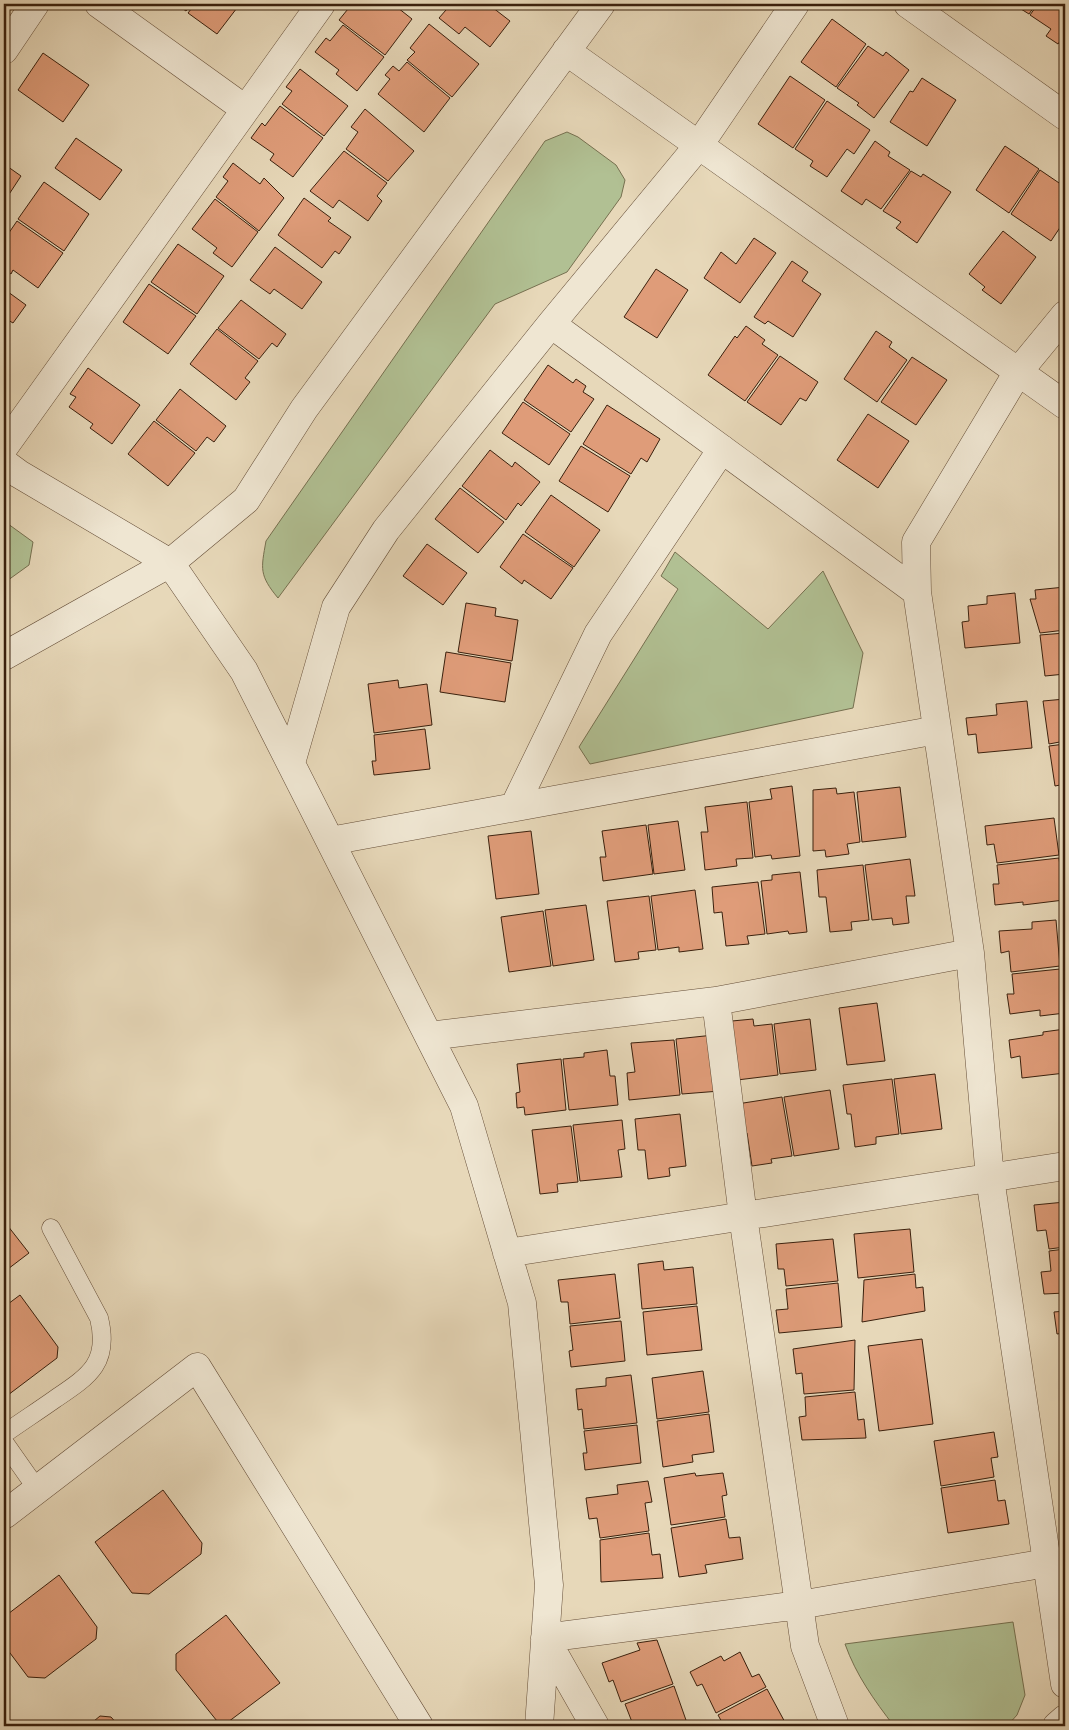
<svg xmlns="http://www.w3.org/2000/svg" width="1069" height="1730" viewBox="0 0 1069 1730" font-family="'Sorts Mill Goudy',serif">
<rect width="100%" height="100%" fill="#e7d8b9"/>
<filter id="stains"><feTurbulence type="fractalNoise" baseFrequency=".004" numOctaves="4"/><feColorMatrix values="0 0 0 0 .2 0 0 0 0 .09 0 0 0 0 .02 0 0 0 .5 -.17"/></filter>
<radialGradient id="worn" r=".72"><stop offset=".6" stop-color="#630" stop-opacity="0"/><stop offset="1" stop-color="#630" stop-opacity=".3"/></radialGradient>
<path fill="#b1c093" stroke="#767050" d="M567,132L578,137L616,165L625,180L621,197L567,272L495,304L278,598C259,575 261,569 266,541L545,141Z
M4,521L33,542L29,565L4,583Z
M675,552L768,629L823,571L863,653L853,708L590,764L579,747L678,589L661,576Z
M1013,1622L1025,1695L1017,1715L1007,1726H894C874,1700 856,1675 845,1644Z"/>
<path fill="#df9c79" stroke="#3a200d" d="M176,4H192L186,11Z
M195,4H240L217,34L188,13Z
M352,4H393L412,19L385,55L339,20Z
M441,4H488L510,21L490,47L465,27L459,34L439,18L446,10L440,5Z
M1013,4H1036L1029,14Z
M1038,4H1065V34L1058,44L1046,36L1051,29L1030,15Z
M832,19L866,44L836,87L801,62Z
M429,24L479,64L452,97L407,60L415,52L410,48Z
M343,25L384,57L357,91L336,74L339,70L315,52L326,38L330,41Z
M868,46L883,56L886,52L909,70L874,118L857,105L859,103L837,88Z
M43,53L89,85L63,122L18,90Z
M407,62L450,98L424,132L378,94L390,79L385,75L393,66L399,71Z
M300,69L348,106L324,136L282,104L292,91L286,87Z
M790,76L825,100L793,148L758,124Z
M922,78L956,100L927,146L890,122L910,91L913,92Z
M827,101L870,130L854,154L847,149L827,177L810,166L813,161L795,149Z
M280,106L323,138L293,177L270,160L274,154L251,138L262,123L265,126Z
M365,109L414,151L388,181L346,149L358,132L351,127Z
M76,138L122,170L100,200L55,168Z
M875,141L890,152L888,156L910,170L881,209L866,199L862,205L841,191Z
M1005,146L1039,169L1009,213L976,190Z
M344,151L387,183L377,196L382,201L368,221L339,200L333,208L310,191Z
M233,163L260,184L264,178L284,198L259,231L216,197L228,181L223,177Z
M4,164L21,176L4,202Z
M1040,170L1065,187V210L1064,212L1065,220L1051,241L1011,214Z
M911,171L921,177L923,174L951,192L917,243L896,228L901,222L883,211Z
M44,182L89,214L64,251L18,219Z
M304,198L331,218L328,221L351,237L339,254L335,251L322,268L278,235Z
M215,199L258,232L232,267L213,253L217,248L192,229Z
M17,221L63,253L38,288L13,270L11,274L4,269V240Z
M1003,231L1036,257L1001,304L982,290L985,287L969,274Z
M754,238L776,253L740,303L704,278L721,252L736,264Z
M178,244L224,276L197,314L151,282Z
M275,247L322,282L302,309L274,289L270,294L250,280Z
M792,261L808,272L802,281L821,294L793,337L768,321L765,324L754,317Z
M656,269L688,290L657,338L624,317Z
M149,284L196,316L168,354L123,322Z
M4,289L26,305L13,323L8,320L4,325Z
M241,300L286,334L277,347L272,343L259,359L218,328Z
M746,326L765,340L762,344L778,355L745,401L708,375L735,336L737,338Z
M217,329L258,361L245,378L250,382L236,400L190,364Z
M876,331L892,342L889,347L907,360L877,402L844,379Z
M780,356L818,382L806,401L800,398L781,425L747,402Z
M912,357L947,380L916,425L881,402Z
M548,365L573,383L576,379L586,386L583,392L594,399L571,432L524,400Z
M88,368L140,405L112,444L90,428L93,424L69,407L76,397L70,394Z
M180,389L226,426L214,442L207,437L196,451L156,420Z
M523,402L570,434L549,465L502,433Z
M607,405L660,439L647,462L641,458L631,474L583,444Z
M868,414L909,441L878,488L837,460Z
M154,421L195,453L168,486L128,454Z
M581,446L630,476L608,512L559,481Z
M490,450L512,467L515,462L540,482L521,506L518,503L506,520L462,486Z
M460,488L504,522L478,553L435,519Z
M551,495L600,530L574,567L525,532Z
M523,534L573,568L551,599L524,580L522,584L500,567Z
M427,544L467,573L443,605L403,576Z
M1065,587V630L1040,633L1030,599H1036L1035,590Z
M1015,593L1020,643L965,648L962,622L969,621L968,606L987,604V596Z
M466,603L496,608L495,616L518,620L512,661L458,652Z
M1065,633V674L1045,676L1040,635Z
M446,652L511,663L505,702L440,692Z
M398,680L399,688L427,684L432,725L374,733L368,684Z
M1065,699V741L1049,744L1043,701Z
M1027,701L1032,748L978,753L976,734L968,735L966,718L997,715L996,704Z
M425,729L430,769L374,775L372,761H376L374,735Z
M1065,744V784L1055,786L1049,746Z
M792,786L800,856L772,859L771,855L755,857L749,802L772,799L770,789Z
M900,787L906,837L862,842L857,792Z
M836,788L837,794L854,792L860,842L847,844L849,854L826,857L825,850L813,851V790Z
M747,802L753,858L736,859L737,866L705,870L701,832H708L705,807Z
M1062,811H1065V830Z
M1054,818L1059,855L997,863L994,844L987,845L985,826Z
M678,821L685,870L654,874L648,825Z
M646,825L653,874L603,881L600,857H606L602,831Z
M531,831L539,894L496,899L488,836Z
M1059,858L1064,900L1023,905V902L995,905L993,884H999L997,865Z
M910,859L915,896H906L909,923L893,925L892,918L872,920L865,865Z
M863,865L869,920L851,922L852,930L830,932L826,897H819L817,870Z
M800,872L807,932L789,934L788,931L767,934L761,881L772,880V875Z
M758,882L765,934L747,936L749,944L726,946L722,912L714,913L712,887Z
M695,890L703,949L679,952V947L658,950L651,896Z
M649,896L656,950L638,952L639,959L615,962L607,901Z
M586,905L594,960L553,966L545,910Z
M543,911L551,966L509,972L501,917Z
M1056,920L1060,966L1011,972L1009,951L1001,953L999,931L1032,929V922Z
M1060,969L1065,1013L1040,1016V1010L1010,1014L1007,994H1014L1012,974Z
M877,1003L885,1061L847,1065L839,1008Z
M753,1019L754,1026L772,1024L778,1075L737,1080L732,1021Z
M810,1019L816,1070L780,1074L774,1024Z
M1065,1029V1073L1022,1078L1020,1056L1011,1058L1009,1040L1043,1035V1032Z
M714,1035L720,1091L682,1094L676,1039Z
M674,1040L680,1095L629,1100L627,1073L635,1072L631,1043Z
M607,1050L610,1076H615L618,1105L569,1110L563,1059L584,1057V1053Z
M561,1059L566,1110L525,1115L524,1107L517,1108L516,1093L520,1092L517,1064Z
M935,1074L942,1129L901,1134L894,1079Z
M892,1079L899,1134L876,1137V1144L855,1147L851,1114H847L843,1085Z
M830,1090L839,1149L794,1156L784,1097Z
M782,1097L792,1156L771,1159L772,1163L752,1166L747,1133L742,1134L737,1104Z
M680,1114L686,1166L669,1168L670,1176L648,1179L645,1150H638L635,1119Z
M622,1120L625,1149L618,1150L622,1177L580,1181L573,1125Z
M571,1126L578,1182L557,1184L558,1192L540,1194L532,1130Z
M1065,1202V1247L1049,1249L1046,1230L1037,1231L1034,1205Z
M4,1221L29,1253L4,1272Z
M910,1229L914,1272L858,1278L854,1234Z
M833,1239L838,1281L786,1286L784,1269H778L776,1244Z
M1065,1249V1293L1044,1294L1041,1272L1051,1271L1049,1251Z
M663,1261L664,1270L693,1267L697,1304L642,1309L638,1264Z
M615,1274L620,1318L570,1324L568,1302H561L558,1280Z
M915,1274L916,1288L923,1287L925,1311L862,1322L864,1280Z
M838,1283L842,1327L779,1333L776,1310L788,1309L786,1289Z
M20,1295L58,1347L57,1358L4,1398V1307Z
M697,1306L702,1350L647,1355L643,1312Z
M1065,1311V1344L1064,1333L1057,1334L1054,1312Z
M621,1321L625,1361L571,1367L569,1351L573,1350L570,1326Z
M922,1339L933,1424L879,1431L868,1346Z
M855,1340L854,1390L804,1394L802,1373L796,1374L793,1349Z
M703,1371L709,1412L657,1419L652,1378Z
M631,1375L637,1423L584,1429L582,1409L578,1410L576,1389L606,1386V1378Z
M1061,1375H1065V1396H1064Z
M855,1392L858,1420L864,1419L866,1438L802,1440L799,1417L806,1416L805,1397Z
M709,1414L714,1452L692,1455L693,1462L663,1467L657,1421Z
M637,1425L641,1463L585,1470L583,1453H587L584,1431Z
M994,1432L998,1457L991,1458L994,1477L941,1486L934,1441Z
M695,1473L696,1476L723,1473L727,1495L722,1496L725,1517L671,1525L664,1478Z
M995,1480L998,1501L1005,1500L1009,1524L948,1533L941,1488Z
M648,1481L652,1502L645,1503L649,1531L600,1538L597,1518L589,1519L586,1498L618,1494L617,1485Z
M163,1490L202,1543L201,1554L149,1594L132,1593L95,1542Z
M726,1519L729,1538L740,1537L743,1559L705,1565L707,1573L679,1577L671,1528Z
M649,1533L652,1555L660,1554L663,1578L601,1582L600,1540Z
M59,1575L97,1627L96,1639L45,1678L28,1677L4,1645V1617Z
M226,1615L280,1683L228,1722L217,1721L176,1670V1654Z
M657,1640L673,1684L621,1702L613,1680L609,1682L602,1663L640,1650L637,1643Z
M740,1652L752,1677L759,1674L766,1687L716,1713L702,1684L697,1686L690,1672L721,1656L724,1661Z
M674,1686L687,1723L677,1726H626V1724L632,1722L625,1704Z
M767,1689L787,1726H724L718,1715Z
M100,1716L111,1717L119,1726H88Z"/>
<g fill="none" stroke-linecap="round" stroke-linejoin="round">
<g stroke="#654e38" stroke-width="19">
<path id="service" d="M4,1434C21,1422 38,1411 55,1399C89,1376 110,1363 99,1318L51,1228
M4,1442L37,1489"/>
</g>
<g stroke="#654e38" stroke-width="29">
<path id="minor" d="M99,4L245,109
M908,4L1065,116
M4,50L35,4
M566,51L1065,405
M1065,315L1018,372L916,542L917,592L970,953L990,1178L1065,1684
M551,324L917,592
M4,447L321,4
M4,463L19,474L170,563L244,671L464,1106L522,1303L549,1585L539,1726
M4,656L170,563L246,500L304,409L601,4
M291,763L336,607L386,530L551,324L699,145L795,4
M514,807L598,634L722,449
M330,841L937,730
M716,1001L743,1216L805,1646L835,1726
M429,1036L716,1001L970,953
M507,1253L1065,1166
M4,1515L197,1367L419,1726
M595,1726L545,1638L799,1605L1047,1563
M1057,1726L1065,1719"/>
</g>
<use href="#service" stroke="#efe6d2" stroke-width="18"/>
<use href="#minor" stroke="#efe6d2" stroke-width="28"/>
</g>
<rect width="1069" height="1730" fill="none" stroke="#e7d8b9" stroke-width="20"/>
<rect x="5" y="5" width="1059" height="1720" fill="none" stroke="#3a200d" stroke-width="2.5"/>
<rect x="10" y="10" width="1049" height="1710" fill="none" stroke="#3a200d"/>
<rect width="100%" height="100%" filter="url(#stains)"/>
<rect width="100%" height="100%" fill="url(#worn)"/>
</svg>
